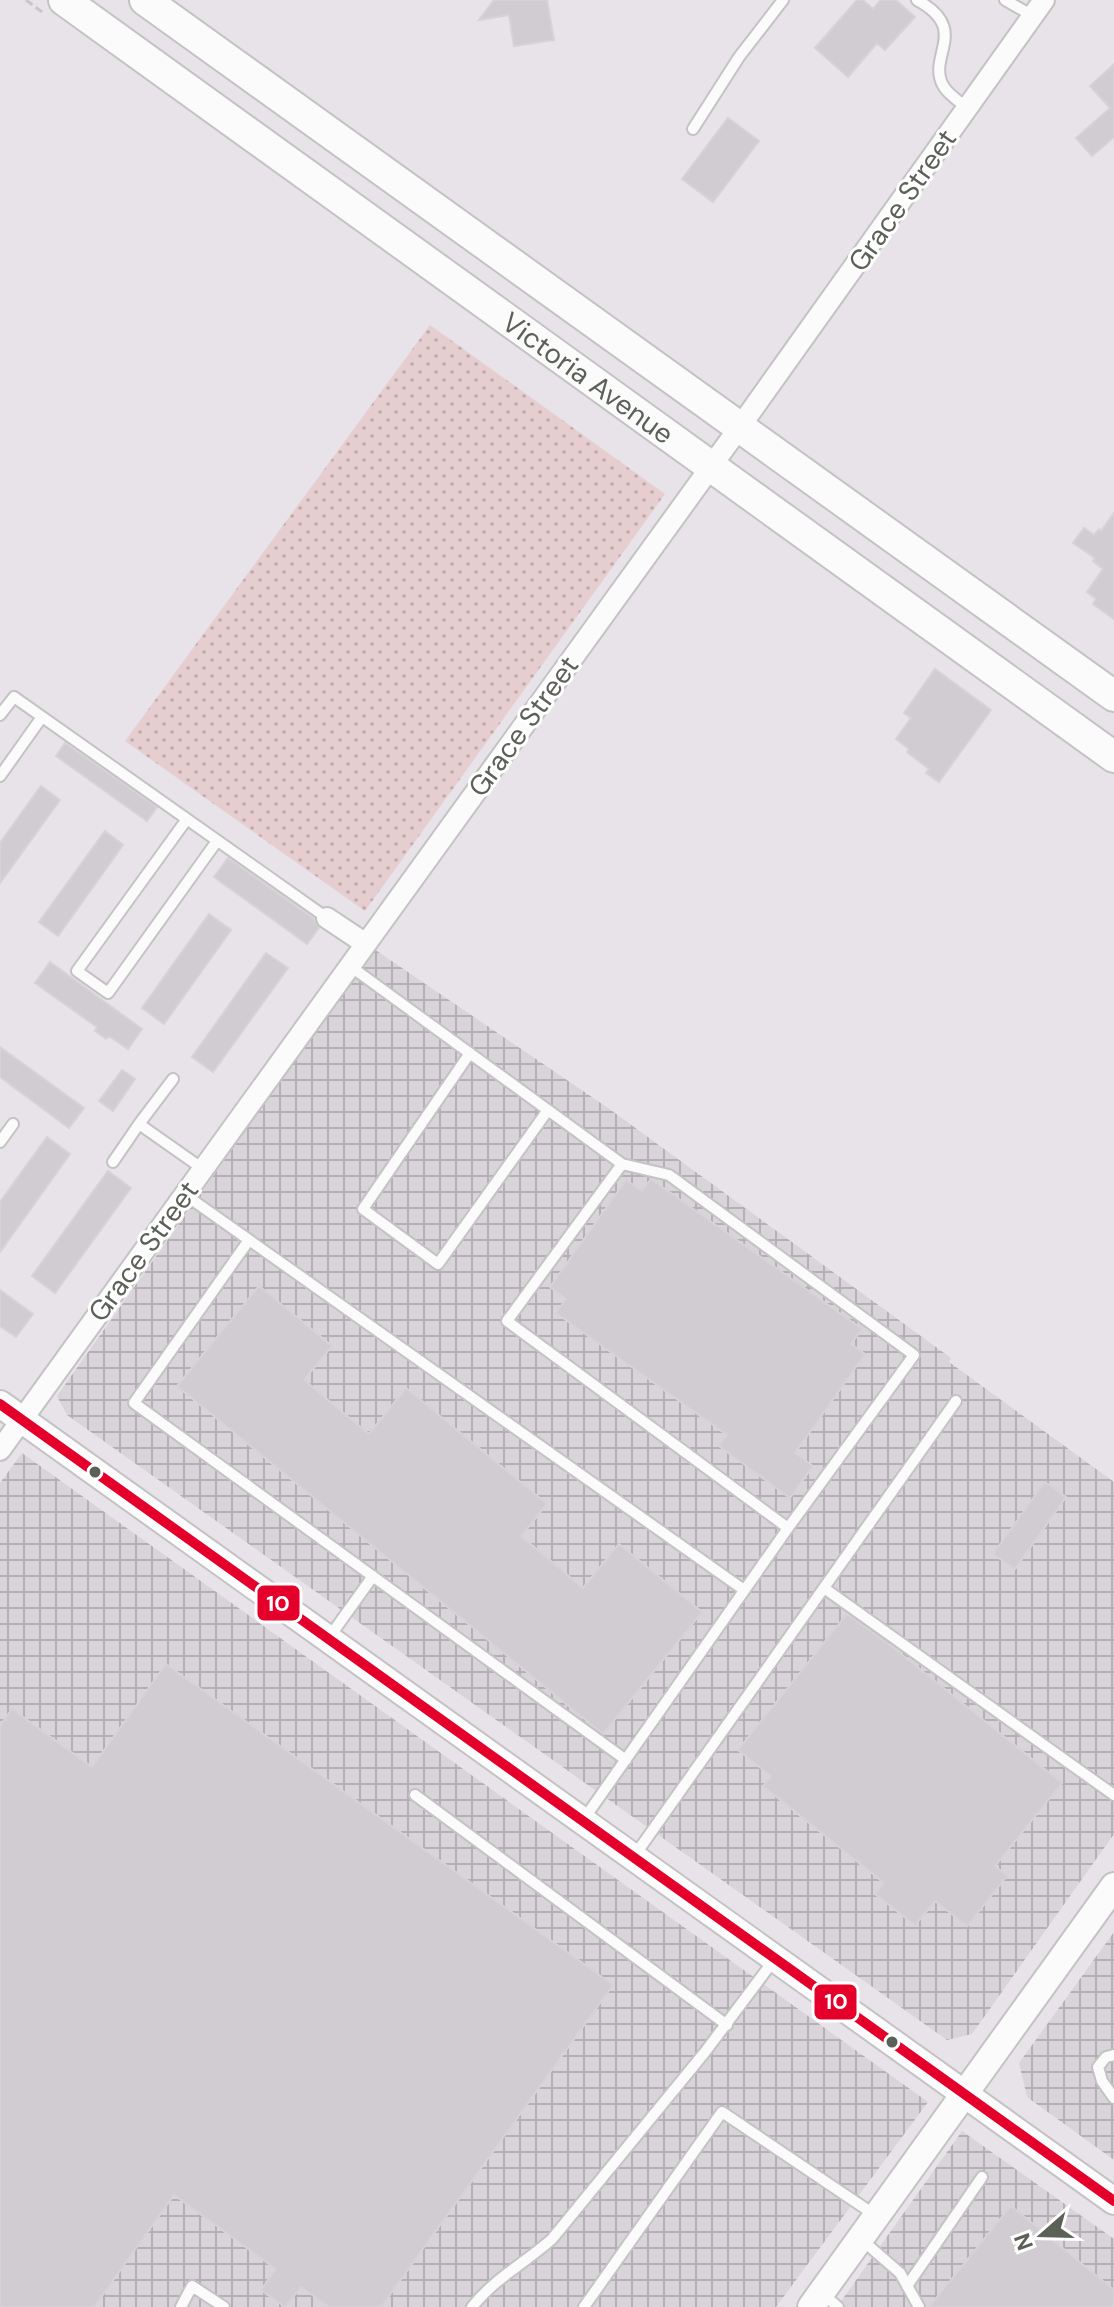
<svg xmlns="http://www.w3.org/2000/svg" width="1114" height="2307" viewBox="0 0 1114 2307" font-family="'DM Sans',sans-serif">
<defs>
<pattern id="industrial-grid" width="8" height="8" patternUnits="userSpaceOnUse" patternTransform="scale(2)"><rect width="8" height="8" fill="#d9d3da"/><path d="M0 4h8M4 0v8" fill="none" stroke="#b3afb4"/></pattern>
<pattern id="grass-dots" width="8" height="8" patternUnits="userSpaceOnUse" patternTransform="scale(2)"><rect width="8" height="8" fill="#e6ced0"/><path d="M2 2h.1M6 6h.1" fill="none" stroke="#beabac" stroke-width="1.8" stroke-linecap="round"/></pattern>
</defs>
<rect width="100%" height="100%" fill="#e8e2e9"/>
<path fill="url(#industrial-grid)" d="M374,949L608,1108L951,1358L949,1362L1114,1482V1834L972,2034L947,2040L67,1415L57,1396Z
M22,1453L928,2102L776,2307H0V1483Z
M1114,1932V2160L1027,2097L1019,2063Z
M962,2131L1114,2239V2307H837Z"/>
<path fill="url(#grass-dots)" d="M430,325L665,494L365,911L125,741Z"/>
<path fill="#d0ccd1" stroke="#d6d2d8" stroke-width="2" d="M494,0H547L554,40L514,46L509,15L479,20Z
M857,0H863L873,9L881,0H896L915,17L885,50L877,43L848,77L815,48Z
M1114,64V137L1092,156L1076,138L1110,108L1090,86Z
M728,118L759,141L713,202L682,179Z
M1114,513V619L1093,604L1096,599L1087,592L1103,569L1093,561L1095,558L1073,543L1084,528L1094,535L1099,529L1101,531Z
M935,669L991,710L939,782L926,773L929,769L907,752L909,749L896,739L911,718L904,713Z
M65,743L157,807L147,821L56,756Z
M41,786L60,800L0,883V843Z
M105,831L123,845L58,936L39,922Z
M228,858L314,919L319,928L307,944L214,877Z
M209,914L231,930L164,1024L142,1008Z
M266,953L288,968L213,1072L192,1057Z
M50,962L142,1029L128,1049L109,1036L106,1039L95,1031L97,1027L35,983Z
M0,1047L84,1108L69,1128L0,1077Z
M122,1070L135,1079L113,1111L99,1101Z
M47,1137L70,1154L0,1252V1202Z
M108,1171L131,1188L55,1293L32,1276Z
M651,1179L862,1329L851,1344L865,1354L795,1453L813,1466L790,1498L719,1446L727,1435L556,1313L566,1299L550,1287L626,1180L642,1191Z
M259,1286L332,1346L304,1380L369,1434L406,1388L547,1504L521,1536L583,1588L619,1544L702,1612L603,1734L177,1386Z
M0,1290L33,1314L16,1337L0,1326Z
M1045,1482L1066,1497L1015,1569L993,1554Z
M847,1614L890,1645L1062,1783L995,1866L1007,1876L967,1926L935,1901L915,1925L875,1894L884,1883L763,1786L771,1776L738,1750Z
M166,1664L613,1985L381,2307H329L301,2287L285,2307L261,2290L276,2269L174,2195L94,2307H0V1726L12,1709L92,1767Z
M1011,2206L1114,2290V2307H929Z"/>
<g fill="none" stroke-linecap="round" stroke-linejoin="round">
<g stroke="#c4c3c3" stroke-width="14">
<path id="service" d="M917,0C972,30 925,57 944,87C949,95 960,102 967,108
M1005,0L1033,16
M693,129L739,57L783,0
M0,715L14,697L327,918
M0,776L42,717
M187,819L77,971L108,993L217,841
M350,966L622,1164
M470,1053L363,1209L438,1264L548,1110
M173,1079L139,1124L203,1169
M0,1142L13,1124
M113,1162L139,1124
M184,1194L744,1590
M249,1240L134,1403L626,1760
M824,1588L1114,1795
M328,1639L373,1576
M415,1795L727,2025
M584,1819L788,1528L914,1355L669,1175L622,1164L507,1321L788,1528
M635,1855L956,1401
M1114,2055L1106,2057L1098,2067L1102,2081L1114,2098
M862,2240L900,2273L919,2307
M907,2286L982,2177
M823,2294L838,2307
M181,2307L192,2286L224,2307
M472,2307C494,2279 525,2263 552,2239L705,2052L774,1960
M584,2307L722,2112L875,2215"/>
</g>
<g stroke="#c4c3c3" stroke-width="24">
<path id="minor" d="M327,918L366,944
M0,1450L744,421L1044,0"/>
</g>
<g stroke="#c4c3c3" stroke-width="30">
<path id="tertiary" d="M0,1404L1114,2201
M811,2307L1114,1886"/>
</g>
<g stroke="#c3c3c3" stroke-width="34">
<g id="secondary">
<path id="s1" d="M64,0L1114,757"/>
<path d="M145,0L1114,696"/>
</g>
</g>
<path stroke="#cac7c5" stroke-width="3" stroke-dasharray="8 4" stroke-linecap="butt" d="M26,0L42,12"/>
<use href="#service" stroke="#fcfbfc" stroke-width="10"/>
<use href="#minor" stroke="#fcfbfc" stroke-width="20"/>
<use href="#tertiary" stroke="#fcfbfc" stroke-width="26"/>
<use href="#secondary" stroke="#fcfbfc" stroke-width="30"/>
<g stroke="#fff" stroke-width="16">
<path id="bus-1" d="M0,1404L1114,2201"/>
</g>
<use href="#bus-1" stroke="#e4002b" stroke-width="10"/>
</g>
<g fill="#5c6158" stroke="#fff" stroke-width="3">
<circle cx="95" cy="1472" r="7"/>
<circle cx="892" cy="2042" r="7"/>
</g>
<g text-anchor="middle" stroke-width="6" stroke-linejoin="round" paint-order="stroke">
<g font-size="28" fill="#5c6158" stroke="#fff">
<text transform="translate(902 200) rotate(-55)" y="10">Grace Street</text>
<text dy="10" stroke="none"><textPath href="#s1" startOffset="646">Victoria Avenue</textPath></text>
<text transform="translate(523 726) rotate(-54)" y="10">Grace Street</text>
<text transform="translate(143 1251) rotate(-54)" y="10">Grace Street</text>
</g>
</g>
<g stroke="#fff" stroke-width="3">
<rect x="256" y="1584" width="45" height="38" rx="8" fill="#e4002b"/>
<rect x="813" y="1983" width="45" height="38" rx="8" fill="#e4002b"/>
</g>
<g font-size="22" text-anchor="middle" font-weight="bold" fill="#fff">
<text x="278" y="1611">10</text>
<text x="836" y="2009">10</text>
</g>
<g transform="translate(1042 2235) rotate(250)" stroke="#ffffff" stroke-width="6" paint-order="stroke">
<path d="M0-6L14 30L0 20L-14 30Z" fill="#5c6158"/>
<text y="-12" font-size="22" font-weight="bold" text-anchor="middle" fill="#5c6158">N</text>
</g>
</svg>
